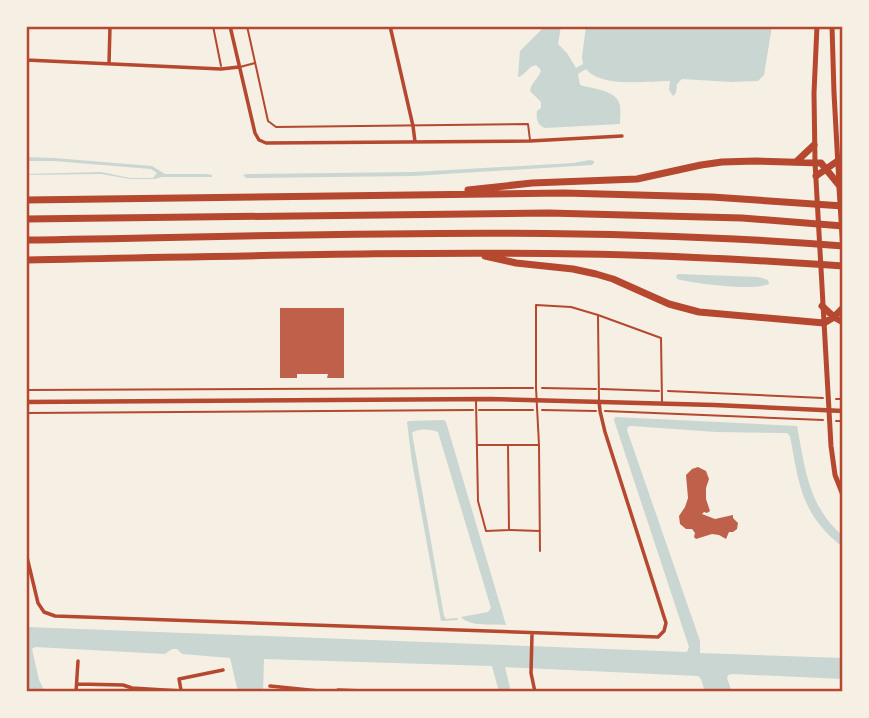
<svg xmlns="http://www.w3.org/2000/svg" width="869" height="718" viewBox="0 0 869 718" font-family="Bitter,serif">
<rect width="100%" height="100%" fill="#f6efe4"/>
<path fill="#c9d6d2" d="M545,26H561L558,44L567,53L576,68L583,64L582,57L586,26H772L764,75L758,81L731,82L682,79L677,84L676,93L673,96L669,90L670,81C647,81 602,88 586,69L578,74L580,85C593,89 618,90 620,106C621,112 620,119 620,124L545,128C537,125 536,118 537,111L541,108V102L530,91C531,82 539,79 541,70L536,65C528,66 526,75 518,77L520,51Z
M26,157L54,158L152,166L165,174H207L212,175V177H162L154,179H130L101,174L26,175V174L101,172L130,178H153L157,173L151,169L54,161H26Z
M590,160L594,161V163L592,165L413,176L246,178L243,175L247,174L414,172L573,163Z
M678,274L758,277L768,280L769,284C752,291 697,284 677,279L676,276Z
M615,417L797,426C805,468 808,506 843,536V547C801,515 799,484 790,436L787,433L717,432L631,426L628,427L627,430L700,641V653L843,658V679L732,674L728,675L727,678L732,692H705L701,679L698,676L505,667L511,692H499L492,666L264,659L263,692H238L230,658L182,654L177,649H172L165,654L35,647L32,649L39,680L45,692H26V623L28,627L687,652L689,647L614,420Z
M444,420L446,422L506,625C492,624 470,627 461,617L488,612L491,608L438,432C432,429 417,428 412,433L444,616L446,619L457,618L458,620L441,621L412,462L407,422L409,421Z"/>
<path fill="#bf614a" d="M280,308H344V378H327L328,374H297V378H280Z
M698,467L706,471L709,479L706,488V499L710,511L707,513L704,512L702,514L715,519L733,515V518L738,523L737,529L733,532H729L726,539L719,535L712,534L696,539L694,537L695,533L692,529H686L680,524L679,516L685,507L688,498L686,475L692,469Z"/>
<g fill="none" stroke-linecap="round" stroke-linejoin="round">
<path stroke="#b5482f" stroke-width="2" d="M542,388L596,389
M601,389L659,391
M26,390L533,388
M668,391L823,398
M836,399H843
M479,410H533
M542,410L596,411
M605,411L823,420
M26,413L473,410
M836,421H843"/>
<path stroke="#b5482f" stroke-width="2" d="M213,26L221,66
M247,26L268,121L276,127L528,124L530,140
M240,67L255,63
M598,316L599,401
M476,401L478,501L486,531L509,530L508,445
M477,445H538
M510,530L540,531
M540,551L539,445L536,388V305L571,307L598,315L661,338L662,402"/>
<path stroke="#b5482f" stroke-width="3.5" d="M230,26L255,133L259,140L266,143L530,141L622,136
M390,26L413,126L415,142
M26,60L221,69L239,67
M109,64L110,26
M26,553L38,603L44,612L55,616L658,637L664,631L666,623L605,432L600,411L599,401
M532,634L531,673L535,692
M77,684L123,685L132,688L181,691
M270,686L329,692
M181,690L179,679L223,670
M76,692L78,661
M335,692L338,690L388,692
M767,692H787"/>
<path stroke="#b5482f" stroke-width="4.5" d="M26,402L490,399L714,405L843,411"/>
<path stroke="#b5482f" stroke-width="5" d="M817,26L814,93L815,162L831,446L835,475L843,495
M832,26L834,93L839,184
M839,188L843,251"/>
<path stroke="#b5482f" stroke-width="7" d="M796,162L814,145
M816,176L839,160H843
M468,190L532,183L637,179L701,165L722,162L756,161L821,163L839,185
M26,200L564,193L712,197L843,206
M26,219L548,213L742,218L843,226
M26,240C298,236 571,224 843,246
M485,256L516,263L573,269L596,274L613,279L669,304L699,312L824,323L834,317L843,308
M26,260C212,257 398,251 583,254C670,255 756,260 843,266
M822,306L834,317L843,322"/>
</g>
<rect width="869" height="718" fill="none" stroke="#f6efe4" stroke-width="56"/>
<rect x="28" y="28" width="813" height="662" fill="none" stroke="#b5482f" stroke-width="2.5"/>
</svg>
